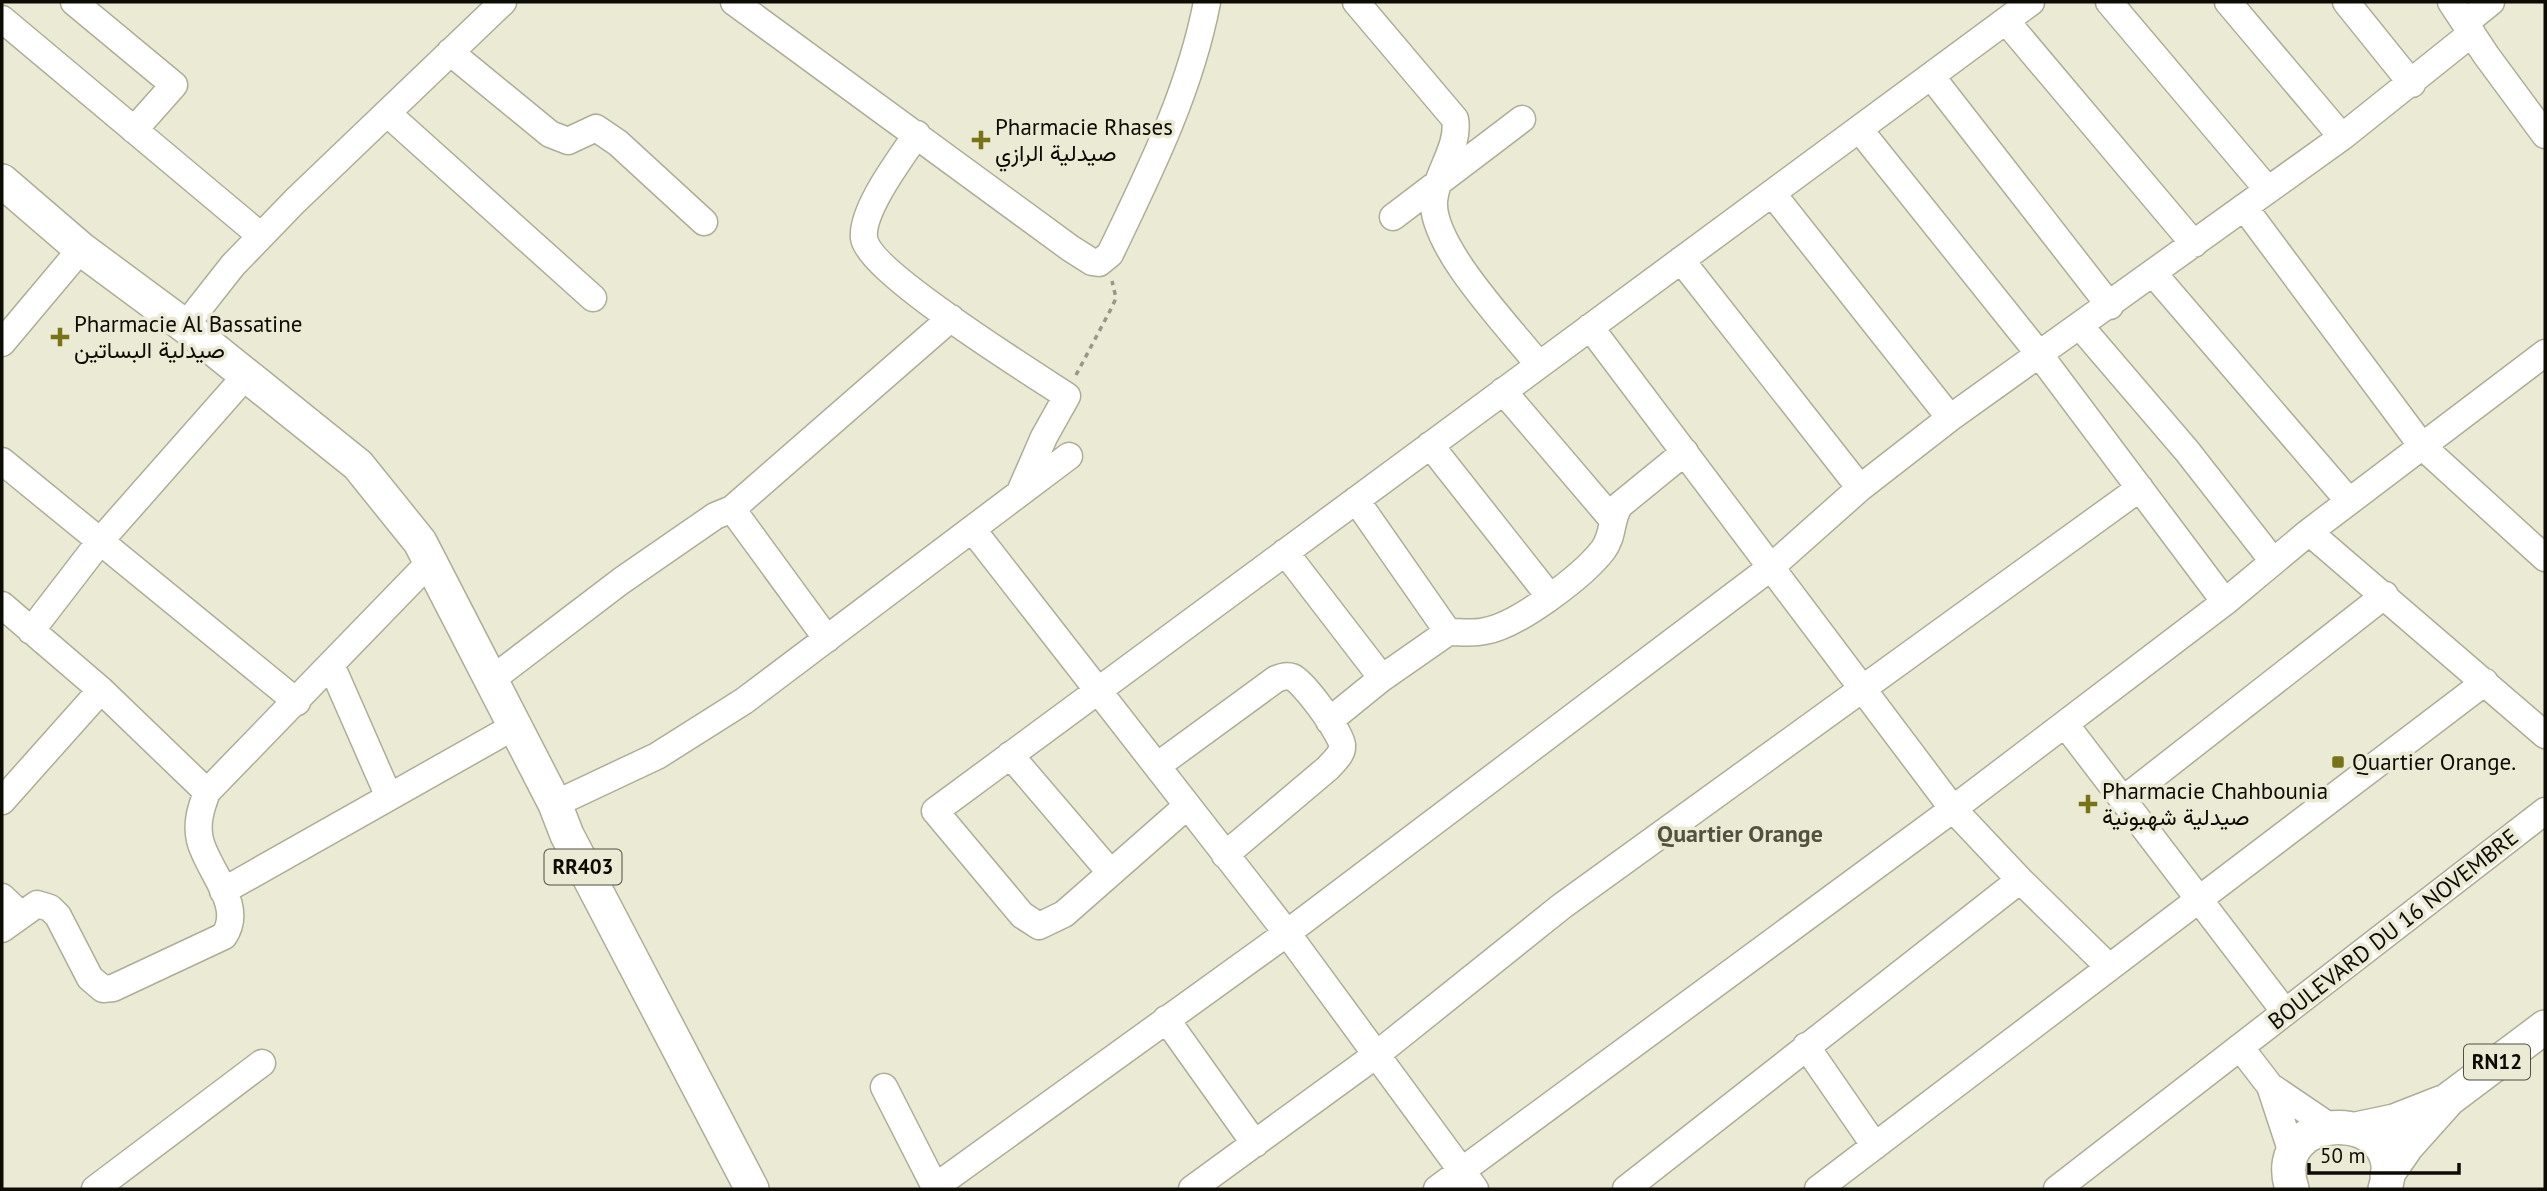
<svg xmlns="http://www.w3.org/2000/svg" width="2547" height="1191" viewBox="0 0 2547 1191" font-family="'PT Sans',Vazirmatn,sans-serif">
<rect width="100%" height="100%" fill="#ebead4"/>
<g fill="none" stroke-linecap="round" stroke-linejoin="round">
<g stroke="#aead98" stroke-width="29">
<path id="minor" d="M74,2L174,85L134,130
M734,2L1070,248L1092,262L1099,263L1110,254C1149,173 1190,91 1207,2
M1356,2L1455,119C1460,147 1436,173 1434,201C1431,247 1510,328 1539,365
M2109,2L2268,190
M2228,2L2342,137
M2346,2L2412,84
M2451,2L2486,55L2545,135
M2,19L261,236
M2006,21L2194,244
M2465,23L2491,2
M450,52L550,134L568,141L596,128L618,143L704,222
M1931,76L2110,306
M387,113L593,298
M1859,129L2039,354L2225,602
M917,134C901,158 861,210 864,238C869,272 1032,373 1067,396L1044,437L1020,492
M1772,193L1950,418
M2244,207L2422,446L2545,558
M1393,217L1522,119
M1681,260L1860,488
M2153,273L2348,500
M185,326L233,265L295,201L503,2
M2080,326L2187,451L2273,561
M1590,327L1953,809L2020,880L2108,966
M2,343L81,249
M2545,353L2309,532L2545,735
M1503,391L1613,520
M1430,445L1550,597
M2,461L297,702
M732,509L951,318
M972,529L1287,933L1475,1189
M1285,552L1382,678
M2,605L101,690L207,792L430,562
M31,631L101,540L235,388
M1448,632C1460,632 1473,634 1485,631C1517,626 1583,576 1603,550C1614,536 1610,519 1620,505L1685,452
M332,667L389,797
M491,680L621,581L715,516L732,509L827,639
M1329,721L1382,678L1448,632L1356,500
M2065,724L2285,1012
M1010,755L1110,872
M1157,766L1276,679C1282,677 1286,675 1292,677C1303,681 1341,733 1342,745C1343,754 1334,761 1328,768L1225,855
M2124,799L2385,595
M2,801L101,690
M555,804L657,756L744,701L1069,456
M1187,806L1064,914L1039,926L1022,915L935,811L2031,2
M223,891L515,726
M2,897L21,915
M2,929L37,904L50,908L58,916L90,978L103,989L113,988L224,936C245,905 207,870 200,840C196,823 201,808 207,792
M1166,1019L1255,1144
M1806,1046L1875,1146
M2240,1047L2270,1086L2329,1126
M2270,1086L2293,1156
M884,1087L936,1189
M935,1187L1287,933L1770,568L1860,488L1950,418L2342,137L2472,33
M95,1189L262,1063
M1192,1189L1376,1055L1562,906L2140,488
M1437,1189L1953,809L2225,602L2309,532
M1626,1189L2020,880
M1818,1189L2485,682
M2057,1189L2545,811"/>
</g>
<g stroke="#aead98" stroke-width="36">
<path id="major" d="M2,181L81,249L185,326L358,465L420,542L555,804L567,835L752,1189
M2356,1129L2394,1121L2440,1103
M2387,1175L2407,1146L2449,1099L2545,1027
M2292,1189C2265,1107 2412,1107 2385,1189"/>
</g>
<path stroke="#999888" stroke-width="3.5" stroke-dasharray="5 5" stroke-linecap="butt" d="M1076,375L1112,307L1116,298L1112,281"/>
<use href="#minor" stroke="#fff" stroke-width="26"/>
<use href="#major" stroke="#fff" stroke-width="33"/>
</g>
<g fill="#787316" stroke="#ebead4" stroke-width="2.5">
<path d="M977.5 129.5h7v7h7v7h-7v7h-7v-7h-7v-7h7z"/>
<path d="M56.5 326.5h7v7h7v7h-7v7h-7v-7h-7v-7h7z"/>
<rect x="2331" y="755" width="14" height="14" rx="3.5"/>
<path d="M2084.5 793.5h7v7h7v7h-7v7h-7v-7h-7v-7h7z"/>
</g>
<g text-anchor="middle" stroke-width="7" stroke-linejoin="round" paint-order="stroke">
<g fill="#ebead4" stroke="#4f4f43" stroke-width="2">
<rect x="544.5" y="849.5" width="77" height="35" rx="5"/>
<rect x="2464" y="1044.5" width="66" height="35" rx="5"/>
</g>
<g font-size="21" font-weight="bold" fill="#0c0c05">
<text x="583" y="874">RR403</text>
<text x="2497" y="1069">RN12</text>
</g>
<g font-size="23" fill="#0c0c05" stroke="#ebead4" text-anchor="start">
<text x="995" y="135">Pharmacie Rhases<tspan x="995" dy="26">صيدلية الرازي</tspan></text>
<text x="74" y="332">Pharmacie Al Bassatine<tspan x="74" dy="26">صيدلية البساتين</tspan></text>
<text x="2352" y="770">Quartier Orange.</text>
<text x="2102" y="799">Pharmacie Chahbounia<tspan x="2102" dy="26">صيدلية شهبونية</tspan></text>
</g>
<g font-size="23" fill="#0c0c05" stroke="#ebead4">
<text transform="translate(2393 929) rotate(-38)" y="8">BOULEVARD DU 16 NOVEMBRE</text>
</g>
<g font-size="24" font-weight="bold" fill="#535240" stroke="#ebead4">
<text x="1740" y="842">Quartier Orange</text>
</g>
</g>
<rect width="2547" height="1191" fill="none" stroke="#0c0c05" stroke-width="7"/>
<path d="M2309 1163v10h150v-10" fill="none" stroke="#0c0c05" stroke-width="3.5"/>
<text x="2320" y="1163" font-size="21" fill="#0c0c05" stroke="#ebead4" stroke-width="5" paint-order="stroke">50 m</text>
</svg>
